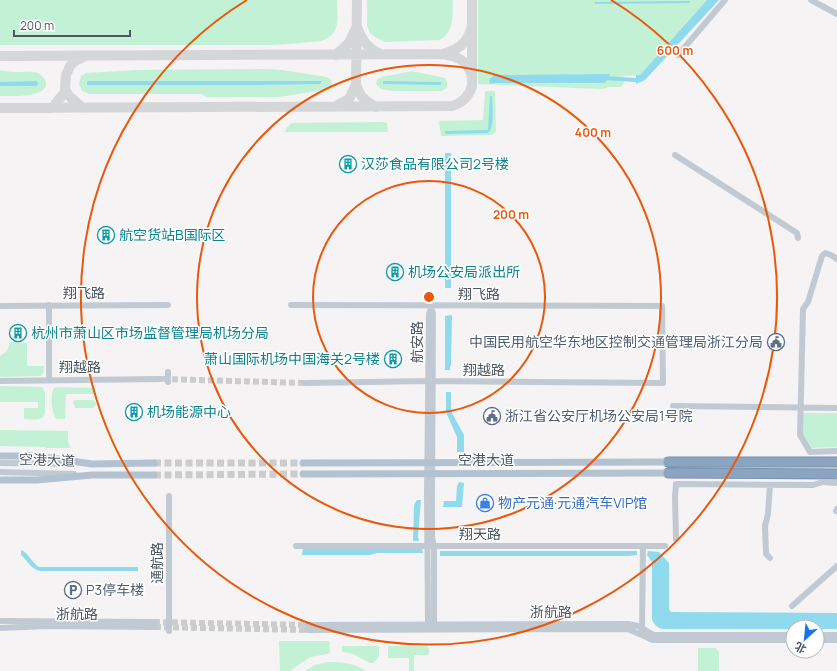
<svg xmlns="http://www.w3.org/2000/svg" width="837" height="671" viewBox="0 0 837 671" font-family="Manrope,'Noto Sans SC',sans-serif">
<rect width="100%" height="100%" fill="#f5f3f3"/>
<path fill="#c3f1d5" d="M0,0H337C337,18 342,34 321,41L276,45H0Z
M367,0H453C452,16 455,32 439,40L385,42L375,37L370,33L367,26Z
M478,0H707L640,75L624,76V83L621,87H609L602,89L478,84Z
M0,70C5,71 10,72 16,72C22,72 31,71 38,73C41,75 45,78 46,82C49,98 10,96 0,96Z
M136,70L270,69L282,70L327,77L331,80L332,86L328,89L280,97H206L202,94H89L82,91L79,84L81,76L86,73Z
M412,71L445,78L447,82V87L442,91H393L381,89L376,84L377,79L382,77Z
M485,91H495L496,130L495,133L491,135L441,136L439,121L483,120Z
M383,122L387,123L388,132H285L286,129L291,123Z
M10,342L27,343V366H44V371L41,376L0,377V356L7,351Z
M0,386L42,387L45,392V414C42,422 32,419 24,419V408H38V402H0Z
M57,387L95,388L96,393L95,394H66L65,419H57C51,413 50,396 54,388Z
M75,400H93L96,403V405L93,408H75L73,402Z
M804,413H837V447L810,448L801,435L802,415Z
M0,430L68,431V442L71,448H46V447L0,446Z
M279,641H329L330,652L328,654L310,657L290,671H280Z
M342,646H378L379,647V657L373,663H370L353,654L342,652Z
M388,646H427L429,649V655H414V671H409V658H388Z
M698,648H716L719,652V671H698Z
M327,662C341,662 355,663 366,671H305L315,665Z"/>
<path fill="#90daee" d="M707,0H719L645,80L636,84V75H640Z
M690,1V3L595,4V2Z
M610,74L605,83H495L490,84L489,80L494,75Z
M37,81L38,84L37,86H0V82Z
M89,81H322L320,84L250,85H87V82Z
M383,81L441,82V85L383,84Z
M490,96H492C492,105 495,127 488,133L445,134V131L488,130Z
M445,153H451V288H445Z
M452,315L451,365L450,367V370H445V316Z
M446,392H451V411L464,435V452H457V437L446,412Z
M459,482L464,483L462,507H443L444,501H456L457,486Z
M417,500H421L418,536L419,541H413L414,505Z
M303,548H420L422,549L423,553H377L370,555H302Z
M21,550C29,553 32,563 39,567H138V571H40C31,569 28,561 21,555Z
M440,551H637V555L629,556H440Z
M648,551L659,552L669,563V609L671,612L837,613V629H817V627H793V629H662C657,627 654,625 652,619V562L647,555Z"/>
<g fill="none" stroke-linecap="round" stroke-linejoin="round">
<path stroke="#90daee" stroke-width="4" d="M603,78L636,80L640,78"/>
<path stroke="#d5d6d8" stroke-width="10" d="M358,29C362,40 369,50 381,54
M443,54C457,50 467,44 471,29
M336,55L349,43L355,30
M0,56L443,54C456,56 467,60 471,74
M356,84C359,96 365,101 376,107
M66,91L69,96L83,108
M336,106L349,99L356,84L357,0
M0,108L452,106C462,103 469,97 472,86V0
M52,108L65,92L66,75L70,66L75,61L85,56"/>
<path stroke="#caccce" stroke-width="6" stroke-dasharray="6 3" stroke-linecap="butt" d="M163,379L305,383
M154,622L307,625
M155,627L307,630"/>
<path stroke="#caccce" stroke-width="7" stroke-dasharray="7 3.5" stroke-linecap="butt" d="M154,463H303
M154,475L303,474"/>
<g stroke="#7690ad" stroke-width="11">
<path id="highway" d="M668,462H837
M668,473L837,474"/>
</g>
<path stroke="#c1cad2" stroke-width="6" d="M811,0L837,14
M678,55L725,0
M675,155L797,233L798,238
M837,259L831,255L825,253L822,256L808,302L803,309L800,435L810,452L837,451
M291,305L662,306L663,383L429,381L305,383
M0,306L168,305
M431,306L433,314L432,493V536L434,550V624L432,628
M168,372V382
M49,380V305
M0,381L161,379
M673,406L837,408
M0,463L73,464
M0,472L74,474
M770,485L768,514L765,526L766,554L770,558
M169,496V631
M836,511L837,509
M676,539L675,496L676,484L813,485L823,482L837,483
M296,546H665
M792,606L837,566
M0,621L154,622
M307,625L628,624L638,626L654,635H793
M0,628L48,626L155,627
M430,628L428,624L427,493L429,314L431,308
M307,630L628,629L653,640H793
M642,631L643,546
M817,635H837
M817,640H837"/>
<path stroke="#b3c2d1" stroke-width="7" d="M0,456H37L92,464L154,463
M303,463L668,462
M303,474L668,473
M0,480H37L92,475H154"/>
<use href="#highway" stroke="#8ba5c1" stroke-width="9"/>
</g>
<g fill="none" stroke="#e8590c" stroke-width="2">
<circle cx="429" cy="297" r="116"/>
<circle cx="429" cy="297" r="232"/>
<path d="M611 0A348 348 0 1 1 247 0"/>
</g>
<defs>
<g id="building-ring" transform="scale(0.9)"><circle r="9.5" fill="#fff" stroke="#0f9aa8" stroke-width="1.5"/><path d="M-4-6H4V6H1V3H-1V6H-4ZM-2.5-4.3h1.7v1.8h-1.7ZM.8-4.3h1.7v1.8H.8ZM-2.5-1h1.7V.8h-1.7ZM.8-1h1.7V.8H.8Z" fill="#0f9aa8"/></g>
<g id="civic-ring" transform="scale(0.9)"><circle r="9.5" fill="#fff" stroke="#5c6f8a" stroke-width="1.5"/><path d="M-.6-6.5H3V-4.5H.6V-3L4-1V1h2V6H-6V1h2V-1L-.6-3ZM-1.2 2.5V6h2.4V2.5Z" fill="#5c6f8a"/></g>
<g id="shop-ring" transform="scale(0.9)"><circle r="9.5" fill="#fff" stroke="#3f7fe0" stroke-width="1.5"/><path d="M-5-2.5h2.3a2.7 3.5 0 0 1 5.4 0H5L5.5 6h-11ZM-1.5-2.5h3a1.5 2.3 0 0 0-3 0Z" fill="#3f7fe0"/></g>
<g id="parking-ring" transform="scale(0.9)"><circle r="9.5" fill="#fff" stroke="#5c6f8a" stroke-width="1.5"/><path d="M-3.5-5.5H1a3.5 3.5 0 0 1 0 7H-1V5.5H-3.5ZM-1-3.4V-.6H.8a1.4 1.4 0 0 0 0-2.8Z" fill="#5c6f8a"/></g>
</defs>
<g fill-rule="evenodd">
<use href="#building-ring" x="348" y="164"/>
<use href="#building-ring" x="106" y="235"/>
<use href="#building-ring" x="395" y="272"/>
<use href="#building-ring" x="18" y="333"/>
<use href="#civic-ring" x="776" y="342"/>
<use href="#building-ring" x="393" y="359"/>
<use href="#building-ring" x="134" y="412"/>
<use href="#civic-ring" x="492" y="416"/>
<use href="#shop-ring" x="485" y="503"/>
<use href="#parking-ring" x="73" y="590"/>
</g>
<g text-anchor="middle" stroke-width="3" stroke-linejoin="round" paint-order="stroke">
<g font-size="14" fill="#0d838f" stroke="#fff" text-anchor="start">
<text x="361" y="169">汉莎食品有限公司2号楼</text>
<text x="119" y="240">航空货站B国际区</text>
<text x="408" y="277">机场公安局派出所</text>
<text x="31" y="338">杭州市萧山区市场监督管理局机场分局</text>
<text x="380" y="364" text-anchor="end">萧山国际机场中国海关2号楼</text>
<text x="147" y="417">机场能源中心</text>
</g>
<g font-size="14" fill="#4a5661" stroke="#fff">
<text x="84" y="298">翔飞路</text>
<text x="479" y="299">翔飞路</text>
<text transform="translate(417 342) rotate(-90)" y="5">航安路</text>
<text x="80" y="372">翔越路</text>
<text x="484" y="375">翔越路</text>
<text transform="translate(47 460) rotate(2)" y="5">空港大道</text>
<text x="486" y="465">空港大道</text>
<text x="480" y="539">翔天路</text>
<text transform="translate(157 563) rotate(-90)" y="5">通航路</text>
<text x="551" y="617">浙航路</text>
<text x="77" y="619">浙航路</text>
</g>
<g font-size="14" fill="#4e5e75" stroke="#fff" text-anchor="start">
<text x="763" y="347" text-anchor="end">中国民用航空华东地区控制交通管理局浙江分局</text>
<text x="505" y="421">浙江省公安厅机场公安局1号院</text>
<text x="86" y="595">P3停车楼</text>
</g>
<g font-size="14" fill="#366cbe" stroke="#fff" text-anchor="start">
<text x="498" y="508">物产元通·元通汽车VIP馆</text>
</g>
</g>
<circle cx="429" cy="297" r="6" fill="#e8590c" stroke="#fff" stroke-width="2"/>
<g font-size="12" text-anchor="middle" font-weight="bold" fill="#e8590c" stroke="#fff" stroke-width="3" stroke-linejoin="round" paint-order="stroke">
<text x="675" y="55">600 m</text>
<text x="593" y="137">400 m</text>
<text x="511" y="219">200 m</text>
</g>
<g transform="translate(805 639) rotate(207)"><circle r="19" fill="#ffffff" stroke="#b7bbc0"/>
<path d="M0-3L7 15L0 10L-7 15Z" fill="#1a73e8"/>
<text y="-6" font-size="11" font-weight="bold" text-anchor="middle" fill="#4a5661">北</text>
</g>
<path d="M14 30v6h116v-6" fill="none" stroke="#4a5661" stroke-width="2"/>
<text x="20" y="30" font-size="12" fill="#4a5661" stroke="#ffffff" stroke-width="3" paint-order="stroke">200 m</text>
</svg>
